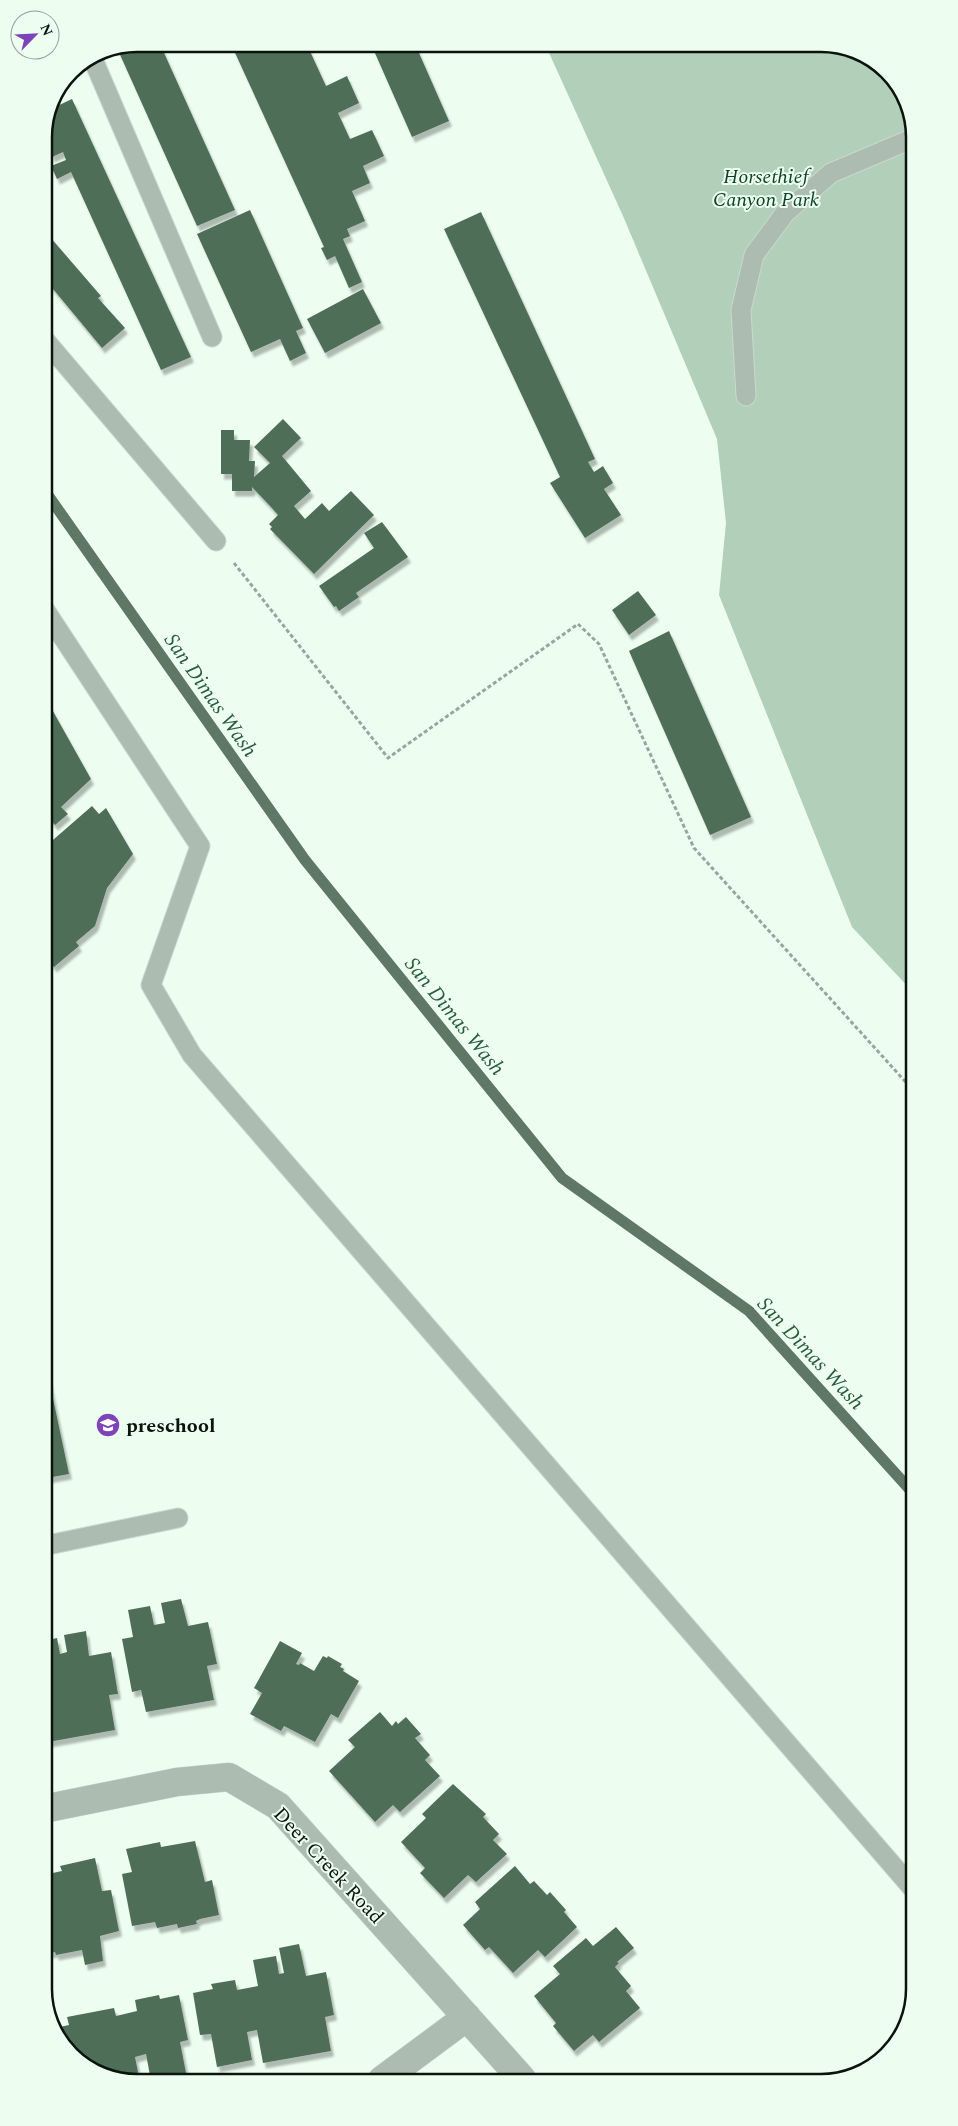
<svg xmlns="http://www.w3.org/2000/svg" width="958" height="2126" viewBox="0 0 958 2126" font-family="Spectral,serif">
<defs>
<filter id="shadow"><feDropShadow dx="3" dy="5.5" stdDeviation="1" flood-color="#0004"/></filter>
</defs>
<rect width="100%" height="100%" fill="#edfef1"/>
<path fill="#b2cfb9" d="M545,44H827L877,63L909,107L912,991L852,927L719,595L726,523L717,439L623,216Z"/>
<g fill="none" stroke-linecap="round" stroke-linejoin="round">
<path stroke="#5f7765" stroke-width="11" d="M45,491L305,860L562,1178L749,1311L913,1493"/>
</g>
<path fill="#506e59" filter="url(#shadow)" d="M138,44H160L235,210L197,226L117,48Z
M231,44H316L308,47L326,86L347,76L359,103L338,113L350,139L372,130L384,156L363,166L370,183L352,191L365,221L347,229L350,236L343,239L362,282L349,288L335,256L327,260L321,248L324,247Z
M371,44H415L449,121L412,137Z
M72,99L191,357L161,370L71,172L57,179L51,166L66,160L63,152L52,157L44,138V132L55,107Z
M250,210L303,328L296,331L306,353L290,361L280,339L251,352L197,234Z
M481,212L595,459L588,462L594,472L603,466L613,483L604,489L621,515L585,538L550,483L560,477L444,229Z
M44,230L101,296L98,298L125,328L102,348L44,278Z
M363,289L381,323L325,353L307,319Z
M283,419L301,438L282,456L311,491L294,506L305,519L322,503L329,511L351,491L374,515L314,574L270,529L272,527L269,524L278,515L271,507L252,487V491H232V474H221V430H234V440H250L249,461H255L254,477L270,463L254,447Z
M382,522L408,557L356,593L359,597L339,611L336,606L334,607L319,586L374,548L364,533Z
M638,591L656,615L629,635L612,610Z
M669,631L751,817L710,835L629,651Z
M45,697L91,779L61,807L68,814L55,825L46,815Z
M92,806L99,814L106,808L133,854L107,888L95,926L76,942L79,946L54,967L46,958V846Z
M47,1370L69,1474L47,1478Z
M181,1599L188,1626L208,1622L217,1664L207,1666L214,1700L146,1712L141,1690L132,1692L122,1639L133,1637L128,1610L150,1606L154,1625L165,1623L161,1603Z
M86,1631L89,1656L111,1652L118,1694L109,1695L115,1730L48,1742V1640L57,1638L60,1654L67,1652L64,1635Z
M280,1641L302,1653L296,1664L299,1665L300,1663L314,1671L323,1656L327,1658L328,1656L342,1664L340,1667L344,1669L343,1671L359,1681L338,1718L331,1714L315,1742L284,1726L281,1731L250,1714L262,1693L254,1688Z
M380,1712L392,1726L396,1721L398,1724L406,1717L421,1734L415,1738L430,1755L425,1760L440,1776L400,1812L393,1805L375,1822L329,1771L355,1747L348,1740Z
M453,1784L486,1814L483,1817L499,1834L493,1840L507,1854L476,1882L468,1875L444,1898L420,1873L425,1868L401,1842L426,1818L422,1814Z
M195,1841L205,1882L212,1880L219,1915L200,1919L196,1921L197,1924L178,1928L177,1924L157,1928L155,1922L132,1926L122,1874L132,1872L126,1849L160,1842L161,1847Z
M95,1858L102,1891L111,1890L119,1931L100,1936L103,1961L85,1965L82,1950L56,1955L55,1952L49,1953L48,1874L62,1871L60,1866Z
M515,1866L530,1884L534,1881L547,1895L550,1892L566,1910L564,1912L577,1927L545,1957L538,1950L513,1973L489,1947L485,1950L463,1925L480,1909L475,1902Z
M616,1927L634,1948L617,1962L619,1963L615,1967L631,1986L626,1991L640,2008L599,2042L593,2035L574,2051L553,2026L556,2023L534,1996L560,1974L553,1966L586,1938L593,1946Z
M299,1944L306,1976L326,1972L334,2015L325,2017L331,2051L263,2063L257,2030L247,2032L252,2060L217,2067L211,2034L200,2035L193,1993L213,1989L211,1984L235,1980L237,1990L258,1986L253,1960L276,1956L279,1974L284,1973L279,1948Z
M159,1995L160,1999L179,1995L188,2040L180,2042L186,2073L151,2081L146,2054L135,2057L140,2082H131L81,2063L55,2028L69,2025L67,2017L114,2008L116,2016L137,2011L135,2000Z"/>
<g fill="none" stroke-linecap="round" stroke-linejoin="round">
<g stroke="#c9d9cd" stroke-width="21">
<path id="service" d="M92,57L212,337
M44,339L216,541
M746,396L741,310L754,255L785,213L831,173L909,140
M45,610L200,846L151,985L192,1055L914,1890
M48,1545L178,1518"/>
</g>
<g stroke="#c9d9cd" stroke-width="29">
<path id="minor" d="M48,1808L177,1782L229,1777L278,1806L522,2079
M382,2080L467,2017"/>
</g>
<path stroke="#97a69b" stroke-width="3" stroke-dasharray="4 2.5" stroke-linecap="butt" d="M234,563L388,758L578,624L599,644L694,848L912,1089"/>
<use href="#service" stroke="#adbcb1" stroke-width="19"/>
<use href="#minor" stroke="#adbcb1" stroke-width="28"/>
</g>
<defs>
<g id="school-disc" transform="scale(1.25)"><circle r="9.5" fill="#7d43b9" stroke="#edfef1"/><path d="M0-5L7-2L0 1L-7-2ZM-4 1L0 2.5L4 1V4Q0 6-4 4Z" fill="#fff"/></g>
</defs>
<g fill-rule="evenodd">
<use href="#school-disc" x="108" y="1425"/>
</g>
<g text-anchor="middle" stroke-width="4" stroke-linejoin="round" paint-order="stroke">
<g font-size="20" font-style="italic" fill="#0b4323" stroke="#edfef1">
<text x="766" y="183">Horsethief<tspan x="766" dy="23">Canyon Park</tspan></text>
</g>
<g font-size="20" font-weight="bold" fill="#0a140d" stroke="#edfef1" text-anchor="start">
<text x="126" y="1432">preschool</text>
</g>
<g font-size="20" fill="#0a140d" stroke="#edfef1">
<text transform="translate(329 1865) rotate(47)" y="7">Deer Creek Road</text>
</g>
<g font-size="21" font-style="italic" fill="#285b3a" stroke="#edfef1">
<text transform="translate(211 695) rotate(55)" y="7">San Dimas Wash</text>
<text transform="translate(455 1016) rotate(51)" y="7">San Dimas Wash</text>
<text transform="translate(811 1353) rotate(47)" y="7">San Dimas Wash</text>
</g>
</g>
<path d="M0 0H958V2126H0ZM137 52H821A85 85 0 0 1 906 137V1989A85 85 0 0 1 821 2074H137A85 85 0 0 1 52 1989V137A85 85 0 0 1 137 52Z" fill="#edfef1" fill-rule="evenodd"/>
<path fill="none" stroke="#0a140d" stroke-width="2.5" d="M137 52H821A85 85 0 0 1 906 137V1989A85 85 0 0 1 821 2074H137A85 85 0 0 1 52 1989V137A85 85 0 0 1 137 52Z"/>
<g transform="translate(35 35) rotate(66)"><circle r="24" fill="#edfef1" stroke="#92a096"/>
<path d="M0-4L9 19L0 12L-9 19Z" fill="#7d43b9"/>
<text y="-8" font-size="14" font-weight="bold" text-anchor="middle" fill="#0a140d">N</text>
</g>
</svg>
